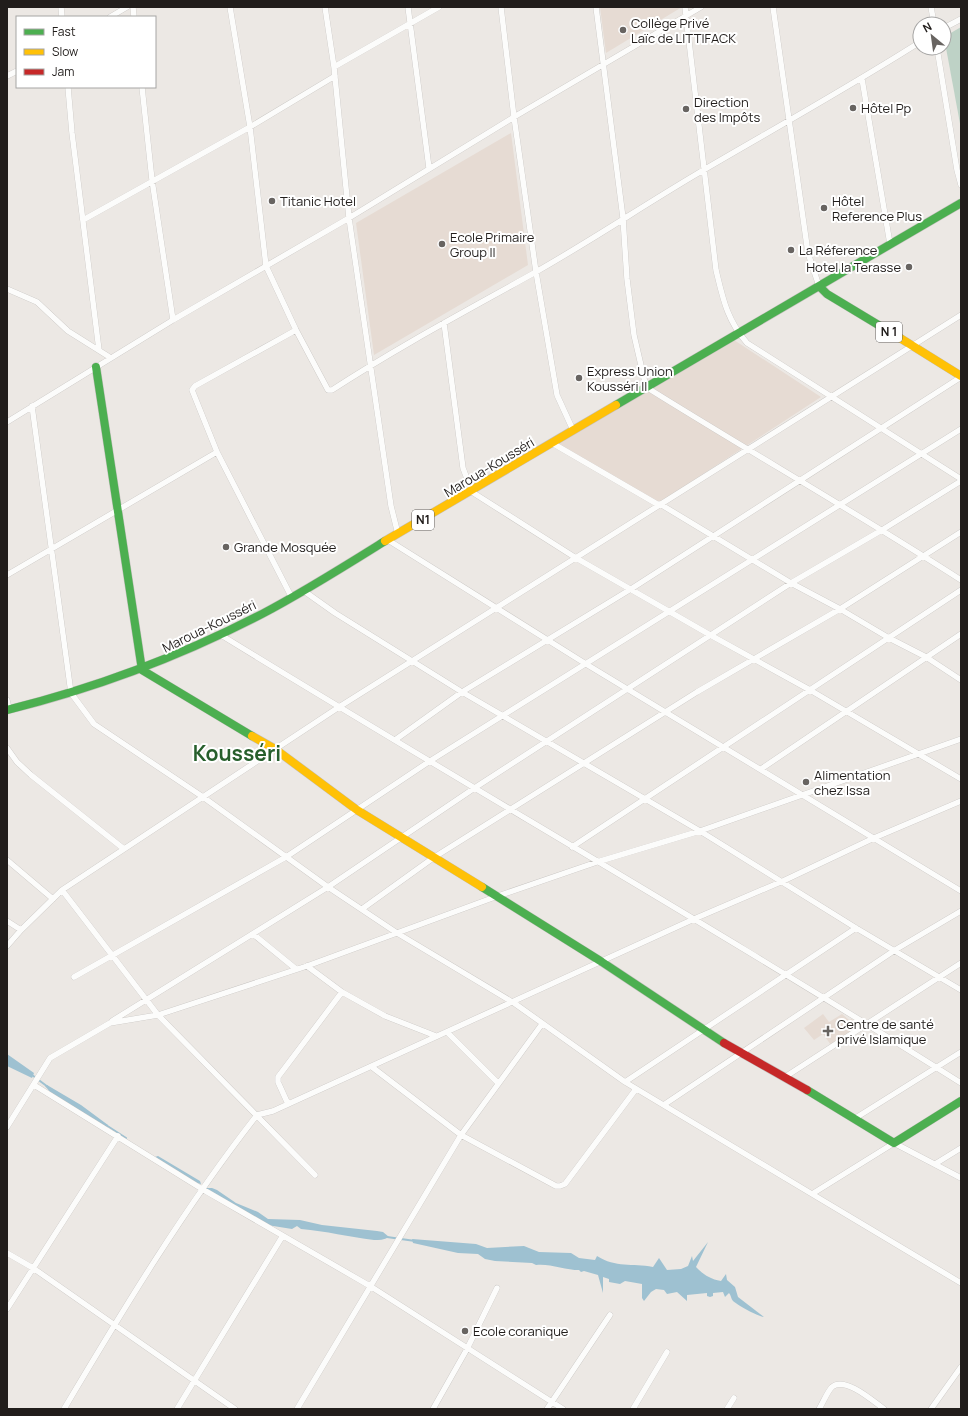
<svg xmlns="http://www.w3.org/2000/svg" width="968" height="1416" viewBox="0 0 968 1416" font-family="Manrope,sans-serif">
<rect width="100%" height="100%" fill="#ece8e4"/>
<path fill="#e6dbd3" d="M600,7H682L606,53Z
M511,133L528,265L374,355L356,223Z
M734,340L821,397L657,504L554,444Z
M823,1014L829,1022L842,1014L849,1020L852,1019L858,1026L831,1045L823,1034L814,1040L804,1028Z"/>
<path fill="#bed2c6" d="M961,27V129L944,37Z"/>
<path fill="#9ec1d1" d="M7,1054L34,1073L32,1078L7,1066Z
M47,1085L81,1105L108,1125V1128L51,1093L45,1086Z
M158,1156L200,1181L201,1184L196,1183L155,1157Z
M207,1188H212L217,1190L236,1203L258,1212L268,1219L300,1220L322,1225L377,1231L383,1232L389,1237C384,1240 379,1240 374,1240C349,1237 326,1231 301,1229L297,1226L292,1229L267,1225L207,1190Z
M412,1239L476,1244L487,1248L524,1246L539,1252L571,1253L579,1258L595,1260L597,1256C616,1268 632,1263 653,1267L659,1258L667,1270L681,1269L688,1266L692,1256L693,1261L708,1242L696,1267C704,1275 710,1279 721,1281L726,1274L727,1280L735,1287L738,1297L764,1317C757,1316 739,1306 733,1301C731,1299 731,1295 729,1293L725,1297L723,1292L713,1293V1296L710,1297L707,1296V1293L687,1295V1301L677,1292L667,1294L664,1290L656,1289L651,1292L644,1301L642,1298V1284L625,1281L620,1284L609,1282V1279L603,1277V1293L598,1275L584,1271L581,1272L579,1270C566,1270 548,1263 536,1265L532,1263L495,1261L485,1259L478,1254L458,1253L413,1243Z"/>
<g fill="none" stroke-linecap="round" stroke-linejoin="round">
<path stroke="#9ec1d1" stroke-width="2" d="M32,1075L48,1087
M106,1125L126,1138
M387,1237L415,1241"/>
<g stroke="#c2bfbc" stroke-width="6">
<path id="street" d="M61,7L62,17
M133,7L134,17
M230,7L250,127L266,266L296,330L328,390H332C398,347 466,311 534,273C589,242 641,207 695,175C770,131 846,89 920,42
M325,7L334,67L349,218L391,506L398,534
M408,7L429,168
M501,7L514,117L536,272L557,395L573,430
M596,7L623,218L627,279L634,335L646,387C750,452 857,513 961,580
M685,7L716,270C723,299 727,320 747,343L961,479
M773,7L808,253L819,286
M931,7L934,24
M110,17L127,7
M944,28L961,19
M937,48L957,170L961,185
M334,67L439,7
M7,76L17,71
M862,79L890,244
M68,87L72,133L99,350
M142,87L152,180L173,320
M83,220L250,127L335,76
M7,289L37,302L68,331L111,358
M444,323L463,468L472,492L576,558L712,636L810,690L961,779
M32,406L71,693L94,724L203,797L328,887L397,933L514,1003L625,1082L856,928
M7,422L173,320L349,218L514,117L701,7
M552,443L657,504H660L791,583L840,609L889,638L926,657L961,680
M388,540L586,664L961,891
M7,575L217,452
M304,591L335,613L462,692L700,831L856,928L961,990
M292,598L217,452L192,390L195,386L296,330
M221,635C467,786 717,929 961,1083
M7,700L9,709
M395,740L462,692L631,589L961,377
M7,748L17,762L31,775L124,849
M761,769L961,634
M572,847L961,590
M7,860L53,899
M62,890L158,1015L315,1175
M362,909L433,858L511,809L697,692L840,609L961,532
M7,921L21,930
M253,934L296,969
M7,946L21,930L62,890L339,707L961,315
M307,966L342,992L385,1016L436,1036
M74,977L286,857L430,761L961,429
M112,1021L328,887L476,787L791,583L882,530L961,481
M447,1032L498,1083
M372,1067L461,1135L556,1186H560L565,1184L636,1089
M785,1077L961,963
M625,1082L812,1194L894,1143L961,1178
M34,1085L202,1189L370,1286L563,1409
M288,1104L278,1082V1077L342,992
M665,1104L895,950L961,911
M854,1119L961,1052
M7,1127L50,1058L110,1023L158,1015L307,966L495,897L597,862L700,831L961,739
M935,1164L961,1148
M812,1194L961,1283
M7,1253L33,1268L235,1409
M7,1309L118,1136
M64,1409C124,1308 185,1207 257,1115L273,1111L694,919L783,881L874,838L961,801
M177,1409L282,1237
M297,1409L461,1135L542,1024
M433,1409L467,1349L497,1288
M547,1409L610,1315
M633,1409L667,1352
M727,1409L734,1398
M819,1409C823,1403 827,1392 832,1387C845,1376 873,1401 884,1409
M931,1409L961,1367"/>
</g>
<g stroke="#c2bfbc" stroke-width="9">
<path id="fast" d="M819,286L961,203
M96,367L142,670L252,736
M616,405L819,286L827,294L900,338
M7,710C96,688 181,656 262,614C304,592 345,566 385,541
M482,887L602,962L724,1043
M807,1090L894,1143L961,1101"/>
</g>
<g stroke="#c2bfbc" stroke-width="9">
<path id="slow" d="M900,338L961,376
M385,541L616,405
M252,736L275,749L357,810L482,887"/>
</g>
<g stroke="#c2bfbc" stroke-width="9">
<path id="jam" d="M724,1043L807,1090"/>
</g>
<use href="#street" stroke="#fcfcfb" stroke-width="5.5"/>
<use href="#fast" stroke="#4caf50" stroke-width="8"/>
<use href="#slow" stroke="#ffc107" stroke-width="8"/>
<use href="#jam" stroke="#c62828" stroke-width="8"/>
</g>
<g fill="#686461" stroke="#fff" stroke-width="1.5">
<circle cx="623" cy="30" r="4"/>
<circle cx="853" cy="108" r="4"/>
<circle cx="686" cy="109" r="4"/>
<circle cx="272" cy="201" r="4"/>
<circle cx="824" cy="208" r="4"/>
<circle cx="442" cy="244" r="4"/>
<circle cx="791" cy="250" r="4"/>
<circle cx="909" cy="267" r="4"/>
<circle cx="579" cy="378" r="4"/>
<circle cx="226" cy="547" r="4"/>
<circle cx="806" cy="782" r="4"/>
<path d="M826 1025h4v4h4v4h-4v4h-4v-4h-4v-4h4z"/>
<circle cx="465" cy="1331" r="4"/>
</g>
<g text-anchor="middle" stroke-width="4" stroke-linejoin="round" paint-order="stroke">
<g fill="#fff" stroke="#64615f" stroke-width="1">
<rect x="876" y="322" width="26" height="20" rx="3"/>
<rect x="412" y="510" width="22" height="20" rx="3"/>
</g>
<g font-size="12" font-weight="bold" fill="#211d1b">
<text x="889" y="336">N 1</text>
<text x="423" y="524">N1</text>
</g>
<g font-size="13" fill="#211d1b" stroke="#fff" text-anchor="start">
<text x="631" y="28">Collège Privé<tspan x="631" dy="15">Laïc de LITTIFACK</tspan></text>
<text x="694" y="107">Direction<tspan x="694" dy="15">des Impôts</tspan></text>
<text x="861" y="113">Hôtel Pp</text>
<text x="280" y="206">Titanic Hotel</text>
<text x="832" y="206">Hôtel<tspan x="832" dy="15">Reference Plus</tspan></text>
<text x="450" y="242">Ecole Primaire<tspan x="450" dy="15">Group II</tspan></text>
<text x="799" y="255">La Réference</text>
<text x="901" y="272" text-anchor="end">Hotel la Terasse</text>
<text x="587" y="376">Express Union<tspan x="587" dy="15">Kousséri II</tspan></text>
<text x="234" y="552">Grande Mosquée</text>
<text x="814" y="780">Alimentation<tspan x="814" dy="15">chez Issa</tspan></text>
<text x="837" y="1029">Centre de santé<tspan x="837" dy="15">privé Islamique</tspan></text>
<text x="473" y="1336">Ecole coranique</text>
</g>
<g font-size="13" fill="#211d1b" stroke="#fff">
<text transform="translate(489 467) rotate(-31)" y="5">Maroua-Kousséri</text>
<text transform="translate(209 626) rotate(-26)" y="5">Maroua-Kousséri</text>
</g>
<g font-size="21" font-weight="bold" fill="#275f2c" stroke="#fff">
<text x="237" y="761">Kousséri</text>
</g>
</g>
<rect width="968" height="1416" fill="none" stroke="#211d1b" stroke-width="16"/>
<rect x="16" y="16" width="140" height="72" fill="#ffffff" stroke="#a6a5a4"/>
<rect x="24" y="29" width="20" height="6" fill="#4caf50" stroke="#a6a5a4"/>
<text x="52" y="36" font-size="12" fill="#211d1b">Fast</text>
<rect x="24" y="49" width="20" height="6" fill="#ffc107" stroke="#a6a5a4"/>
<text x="52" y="56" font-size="12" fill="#211d1b">Slow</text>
<rect x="24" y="69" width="20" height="6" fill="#c62828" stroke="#a6a5a4"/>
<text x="52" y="76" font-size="12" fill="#211d1b">Jam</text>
<g transform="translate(932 36) rotate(331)"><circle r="19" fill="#ffffff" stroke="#a6a5a4"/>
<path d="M0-3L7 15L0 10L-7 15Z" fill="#686461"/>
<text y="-6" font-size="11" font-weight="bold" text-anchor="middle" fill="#211d1b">N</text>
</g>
</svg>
